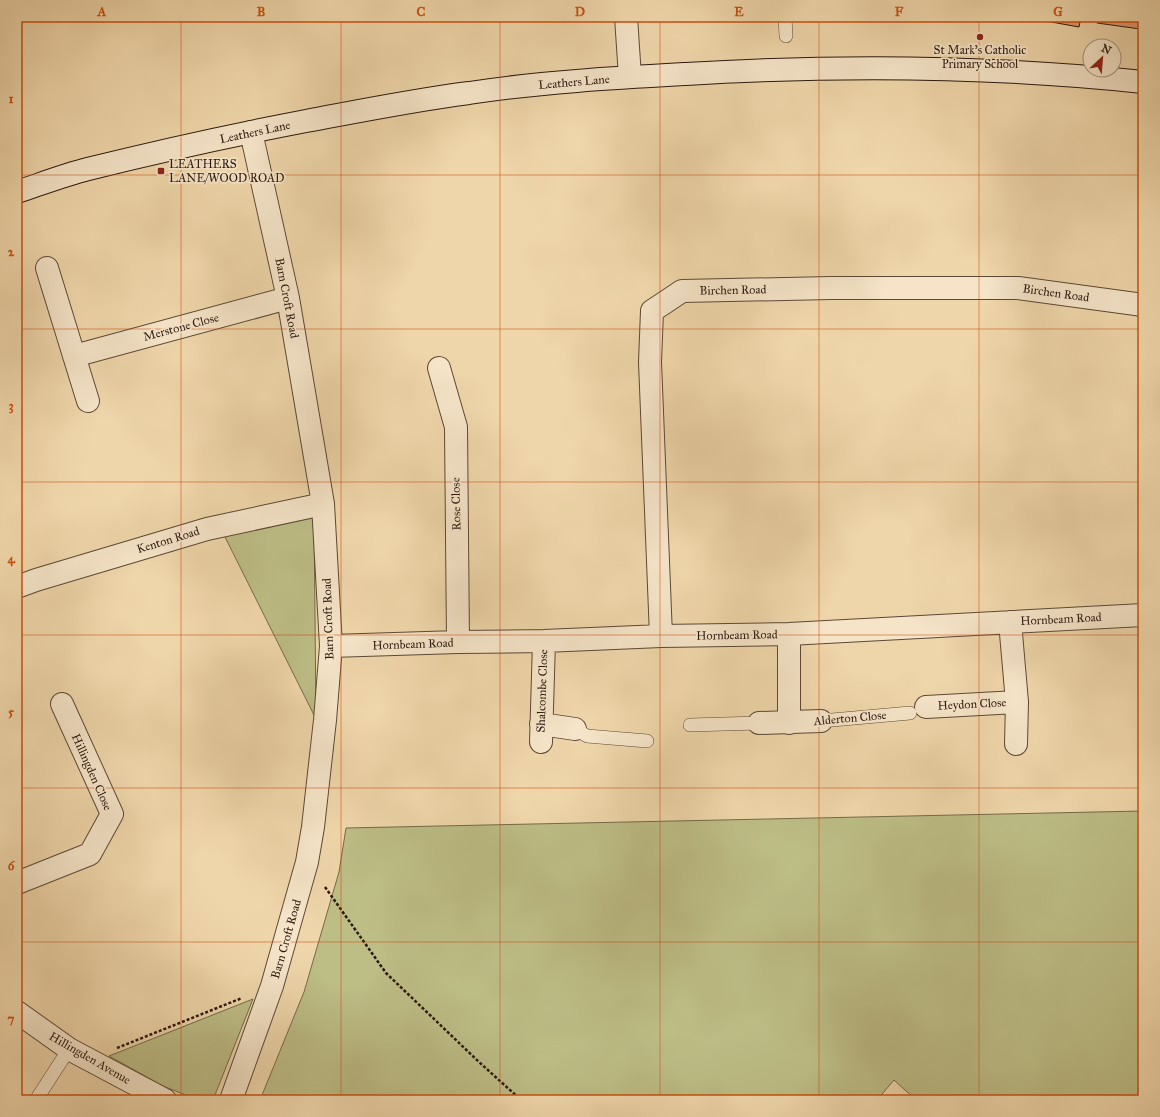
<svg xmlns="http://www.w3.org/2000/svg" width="1160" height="1117" viewBox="0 0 1160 1117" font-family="'IM FELL Great Primer',serif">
<rect width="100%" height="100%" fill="#efd6aa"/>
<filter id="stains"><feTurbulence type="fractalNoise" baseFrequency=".005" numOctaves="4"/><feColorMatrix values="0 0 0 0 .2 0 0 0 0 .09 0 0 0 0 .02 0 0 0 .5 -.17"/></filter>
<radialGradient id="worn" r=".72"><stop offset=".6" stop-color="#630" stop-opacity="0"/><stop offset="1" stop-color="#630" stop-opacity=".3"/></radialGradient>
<path fill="#bdbd86" stroke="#746a4a" d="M314,516L316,719L224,535Z
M1143,811V1100H916L894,1080L877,1100H260L304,992L339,872L346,828Z
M253,999L213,1100H198L163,1086L109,1056Z"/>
<path fill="#e39a6f" stroke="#2b180f" d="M1046,17H1081L1079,27L1046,21Z
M1098,17H1142L1140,29L1097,23Z"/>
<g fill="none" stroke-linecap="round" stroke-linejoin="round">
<g stroke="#5c4836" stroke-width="14">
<path id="lane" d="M785,17L786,36
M821,721L910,713
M690,725L759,723
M575,729L587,736L647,741
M36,1100L69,1049"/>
</g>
<g stroke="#5c4836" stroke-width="24">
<path id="street" d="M626,17L630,77
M47,268L88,401
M74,356L288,298
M439,368L456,427L458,642
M17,587L36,580L207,529L323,504
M1010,622L1017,702L1016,744
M661,636L650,362L652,311L682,291L831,288H1018L1143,305
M331,646L458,642L544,641L661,636L789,634L1143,615
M926,707L1017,702
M759,723L821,721
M789,723V634
M541,724L575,729
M541,742L544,641
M17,883L90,854L112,814L62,704
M17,1012L69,1049L165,1100
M231,1100L272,986L307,862L313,827L325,720L331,646L323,504L288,298L251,132"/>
</g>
<g stroke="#2b180f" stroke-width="24">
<path id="secondary" d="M17,192C41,184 64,175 88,169C160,151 233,135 306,121C360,111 414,100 469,93C541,82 614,78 686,74C837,65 992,66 1143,82"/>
</g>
<path stroke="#2b180f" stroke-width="2.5" stroke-dasharray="3 2" stroke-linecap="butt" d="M325,887L386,973L479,1062L521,1100
M117,1048L242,998"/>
<use href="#lane" stroke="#f5e4c8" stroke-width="13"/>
<use href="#street" stroke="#f5e4c8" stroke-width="22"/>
<use href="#secondary" stroke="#f5e4c8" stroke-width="22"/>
</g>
<path fill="none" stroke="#cc4f0c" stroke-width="1" stroke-opacity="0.55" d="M181,17V1100M341,17V1100M500,17V1100M660,17V1100M819,17V1100M979,17V1100M17,175H1143M17,329H1143M17,482H1143M17,635H1143M17,788H1143M17,942H1143"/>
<g fill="#8f2418" stroke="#f5e4c8" stroke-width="1.5">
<circle cx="980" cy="37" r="4"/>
<rect x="157" y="167" width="8" height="8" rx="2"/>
</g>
<g text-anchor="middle" stroke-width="3.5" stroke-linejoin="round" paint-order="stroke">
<g font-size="12" fill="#2b180f" stroke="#f5e4c8">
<text x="980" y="54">St Mark's Catholic<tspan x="980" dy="14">Primary School</tspan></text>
<text x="169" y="168" text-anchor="start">LEATHERS<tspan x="169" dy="14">LANE/WOOD ROAD</tspan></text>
</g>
<g font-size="12" fill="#2b180f" stroke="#f5e4c8">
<text transform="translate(574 82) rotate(-5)" y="4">Leathers Lane</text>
<text transform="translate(255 132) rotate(-12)" y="4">Leathers Lane</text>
<text transform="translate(733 290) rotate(-1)" y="4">Birchen Road</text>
<text transform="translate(1056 293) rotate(8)" y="4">Birchen Road</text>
<text transform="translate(287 298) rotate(79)" y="4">Barn Croft Road</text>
<text transform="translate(181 327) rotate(-15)" y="4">Merstone Close</text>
<text transform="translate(456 504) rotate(-91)" y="4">Rose Close</text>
<text transform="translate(168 540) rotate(-17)" y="4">Kenton Road</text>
<text transform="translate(328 619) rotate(-92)" y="4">Barn Croft Road</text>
<text transform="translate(1061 619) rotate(-3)" y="4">Hornbeam Road</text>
<text transform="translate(737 635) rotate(-1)" y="4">Hornbeam Road</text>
<text transform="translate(413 644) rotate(-2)" y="4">Hornbeam Road</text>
<text transform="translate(542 691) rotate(-88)" y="4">Shalcombe Close</text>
<text transform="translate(972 704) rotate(-3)" y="4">Heydon Close</text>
<text transform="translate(850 718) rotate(-5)" y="4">Alderton Close</text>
<text transform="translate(92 772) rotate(66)" y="4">Hillingden Close</text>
<text transform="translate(286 939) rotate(-74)" y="4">Barn Croft Road</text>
<text transform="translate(90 1058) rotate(30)" y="4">Hillingden Avenue</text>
</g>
</g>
<rect width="1160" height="1117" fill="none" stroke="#efd6aa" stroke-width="44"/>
<g transform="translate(1102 58) rotate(26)"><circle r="19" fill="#f5e4c8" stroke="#a4927e"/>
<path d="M0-3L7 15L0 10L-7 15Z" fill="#8f2418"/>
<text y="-6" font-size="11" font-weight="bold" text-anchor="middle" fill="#2b180f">N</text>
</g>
<rect x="22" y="22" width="1116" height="1073" fill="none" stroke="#cc4f0c" stroke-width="1.5"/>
<g font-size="13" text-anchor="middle" font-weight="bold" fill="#cc4f0c">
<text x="102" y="16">A</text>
<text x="261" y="16">B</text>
<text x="421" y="16">C</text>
<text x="580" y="16">D</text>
<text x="739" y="16">E</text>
<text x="899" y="16">F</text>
<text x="1058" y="16">G</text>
<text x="11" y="103">1</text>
<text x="11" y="256">2</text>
<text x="11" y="410">3</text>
<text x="11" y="563">4</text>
<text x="11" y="716">5</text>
<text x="11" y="870">6</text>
<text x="11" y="1023">7</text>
</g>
<rect width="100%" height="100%" filter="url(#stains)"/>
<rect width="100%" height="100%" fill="url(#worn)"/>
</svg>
